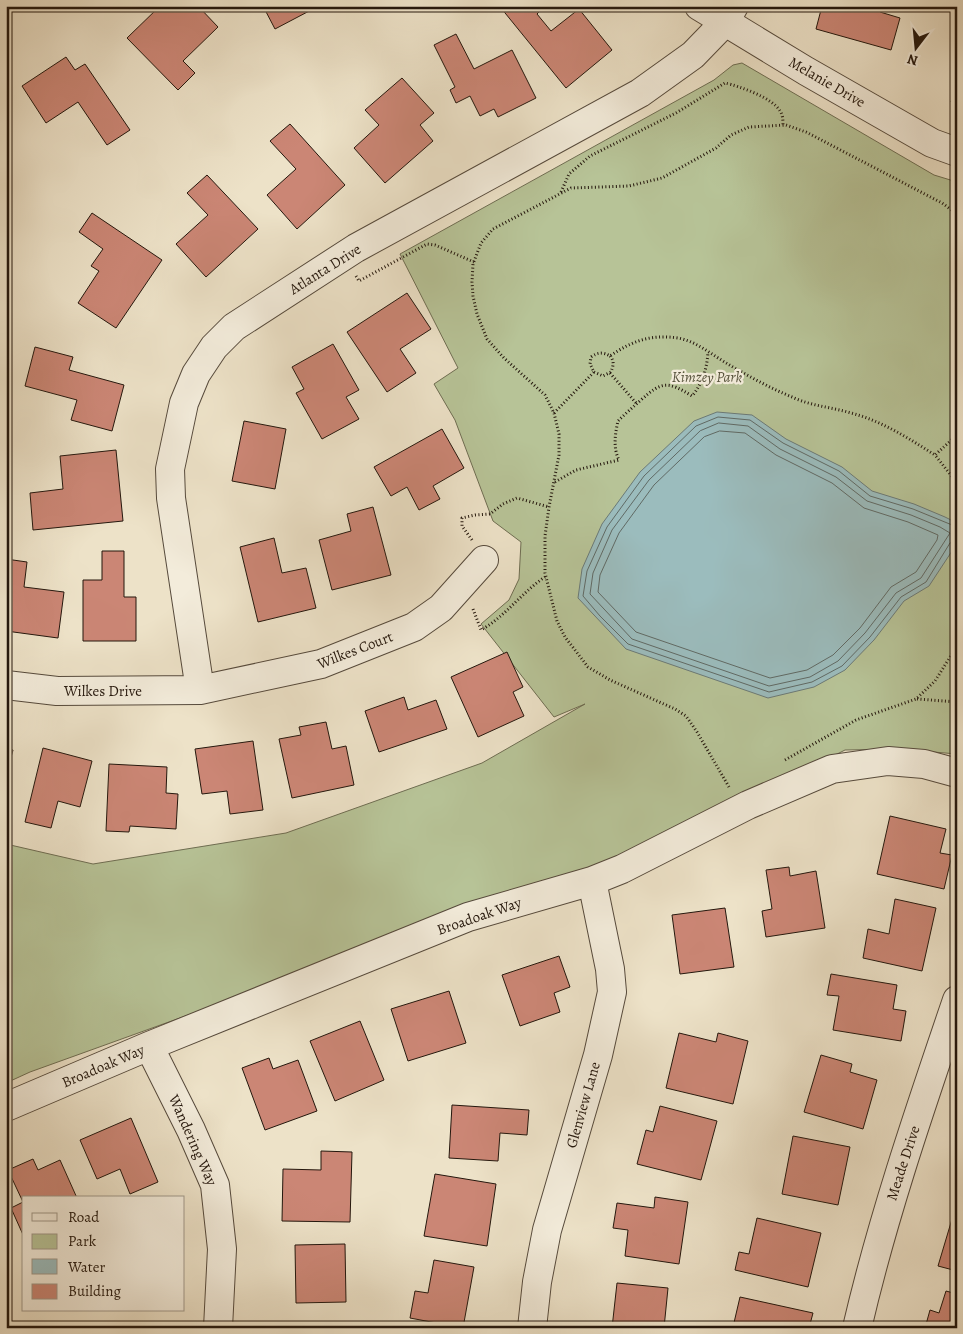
<svg xmlns="http://www.w3.org/2000/svg" width="963" height="1334" viewBox="0 0 963 1334" font-family="Alegreya,serif">
<rect width="100%" height="100%" fill="#ede2c8"/>
<filter id="stains"><feTurbulence type="fractalNoise" baseFrequency=".004" numOctaves="4"/><feColorMatrix values="0 0 0 0 .2 0 0 0 0 .09 0 0 0 0 .02 0 0 0 .5 -.17"/></filter>
<radialGradient id="worn" r=".72"><stop offset=".6" stop-color="#630" stop-opacity="0"/><stop offset="1" stop-color="#630" stop-opacity=".3"/></radialGradient>
<path fill="#b7c397" stroke="#6e6d52" d="M742,63L934,175L957,182V754L898,749L845,750L731,808L674,840L30,1072L6,1083V844L93,864L286,833L482,763L585,704L554,717L481,624L509,600L519,579L521,542L493,521L455,420L434,384L458,368L400,254L714,80L733,65Z"/>
<path fill="#9bbcbd" stroke="#6b7a77" d="M717,412L752,415L786,439L842,467L872,491L914,504L945,517L957,523L954,548L929,586L904,601L874,640L845,670L814,687L768,698L626,649L578,598L582,569L602,524L640,472L694,421Z"/>
<g fill="none" stroke-linecap="round" stroke-linejoin="round">
<path stroke="#606a65" stroke-width="1" d="M719,423L748,426L780,449L836,477L867,501L911,515L940,527L950,533L921,578L896,593L865,633L838,661L810,677L769,686L632,639L590,594L593,573L612,530L649,480L700,431Z
M720,431L745,433L776,455L832,483L864,508L908,522L938,535L937,540L916,572L891,587L860,628L833,655L807,670L770,678L636,632L598,592L600,575L619,533L654,485L704,437Z
M957,527L913,509L870,496L839,471L783,443L750,420L718,417L696,426L644,476L607,527L587,571L583,596L600,616L628,644L769,692L812,682L842,666L870,637L901,597L926,582L950,543L957,541"/>
</g>
<path fill="#cb8675" stroke="#24170d" d="M160,6H198L218,27L183,61L195,73L178,90L127,38Z
M263,6H311L313,9L275,29Z
M503,6H545L537,14L551,31L579,9L612,50L566,88L501,8Z
M822,6H882L880,12L900,18L891,50L816,29Z
M456,34L474,69L512,50L536,98L498,117L494,109L480,116L470,96L456,103L450,90L455,87L434,45Z
M66,57L75,70L85,64L130,130L107,145L78,102L46,123L22,86Z
M402,78L434,113L420,125L433,141L385,183L354,148L379,125L365,110Z
M957,81V103L951,102Z
M290,124L345,185L297,229L267,195L296,169L270,141Z
M207,175L258,229L206,277L176,244L208,215L187,193Z
M92,213L162,260L116,328L78,303L99,271L91,266L103,249L79,232Z
M407,293L431,329L400,349L416,373L387,392L347,332Z
M333,344L359,390L346,397L359,419L322,439L296,393L304,389L292,367Z
M35,347L73,357L69,370L124,385L112,431L71,420L77,400L25,386Z
M244,421L286,429L275,489L232,481Z
M442,429L464,468L433,486L440,499L419,510L407,487L391,496L374,467Z
M116,450L123,521L33,530L30,493L63,489L60,456Z
M373,507L391,575L332,590L319,540L351,531L347,514Z
M274,538L282,573L306,568L316,608L258,622L240,547Z
M102,551H124V597H136V641H83V580H102Z
M6,559L27,562L24,587L64,592L58,638L6,631Z
M507,652L523,687L513,692L524,716L478,737L451,677Z
M404,697L408,710L436,700L447,729L379,752L365,711Z
M326,722L332,749L346,746L354,785L292,798L279,739L301,735L299,727Z
M253,741L263,810L230,814L227,791L202,794L195,749Z
M6,748L13,750L6,776Z
M43,748L92,761L80,807L58,801L51,828L25,822Z
M109,764L167,767L166,793L178,794L176,829L130,826L129,832L106,831Z
M890,816L946,829L940,853L952,855L944,889L877,874Z
M789,867L790,876L816,871L825,928L766,937L762,911L772,909L766,870Z
M895,899L936,908L922,971L863,958L868,929L889,934Z
M725,908L734,967L680,974L672,915Z
M559,956L570,987L554,993L560,1012L520,1026L502,975Z
M831,974L897,985L893,1009L906,1011L901,1041L833,1030L839,996L827,995Z
M449,991L466,1043L408,1061L391,1009Z
M360,1021L384,1080L335,1101L310,1041Z
M679,1033L716,1042L718,1033L748,1041L733,1104L666,1088Z
M821,1055L852,1064L850,1072L877,1080L863,1129L804,1112Z
M269,1058L273,1069L298,1060L317,1111L265,1130L242,1068Z
M452,1105L529,1110L527,1135L500,1133L498,1161L449,1158Z
M660,1106L717,1121L701,1180L637,1164L646,1130L653,1132Z
M131,1118L158,1182L130,1194L120,1169L97,1179L80,1140Z
M793,1136L850,1147L838,1205L782,1194Z
M321,1151L352,1152L350,1222L282,1221L283,1169L321,1170Z
M33,1159L38,1170L60,1160L77,1198H24V1237L11,1208L23,1202L8,1170Z
M435,1174L496,1184L487,1246L424,1236Z
M655,1197L688,1202L679,1264L625,1256L628,1230L613,1228L617,1203L654,1208Z
M955,1209L957,1210V1271L938,1266Z
M757,1218L821,1233L808,1287L735,1270L739,1252L749,1254Z
M345,1244L346,1302L296,1303L295,1245Z
M434,1260L474,1267L463,1328L410,1318L415,1291L428,1293Z
M617,1283L668,1288L664,1328H612Z
M946,1291L957,1294V1328H925L930,1310L939,1313Z
M740,1297L813,1313L809,1328L733,1327Z"/>
<g fill="none" stroke-linecap="round" stroke-linejoin="round">
<g stroke="#564a3c" stroke-width="30">
<path id="minor" d="M699,6L806,71L932,143L957,152
M6,685L57,691L200,690L321,664L414,627L441,608L484,560
M200,690L171,498L170,469L184,403L196,374L214,347L234,327L356,248L640,93L693,55L725,22L734,6
M149,1046L191,1130L215,1185L222,1249L218,1328
M6,1107L149,1046L468,917L592,881L622,869L748,805L832,769L888,761L924,764L957,773
M532,1328L537,1282L547,1230L598,1055L612,992L610,969L592,881
M857,1328C883,1216 920,1109 957,1000"/>
</g>
<path stroke="#24170d" stroke-width="3" stroke-dasharray="1 2.5" stroke-linecap="butt" d="M561,192L569,174L590,156L676,113L725,83C739,86 773,98 780,111C783,115 783,121 783,126
M356,276L359,281L427,244L435,245L474,262
M594,372L603,376L611,372C613,366 615,362 610,356
M610,373L637,404
M554,413L594,372L590,364L591,357C598,352 603,352 610,356C632,341 651,334 678,338C696,341 712,355 728,364C748,376 770,388 792,397C811,406 831,407 851,413C882,421 908,438 935,455
M957,435L935,455L957,483
M555,482L576,470L619,460C613,448 615,434 618,421C625,414 633,407 641,400C662,381 668,381 692,396C703,383 707,368 708,352
M472,540L462,526V518L475,515L490,514L503,504L517,498L549,507
M473,609L481,630C506,616 522,592 545,577
M917,699L957,702
M785,760L856,720L916,699L935,681L957,646
M729,787L697,732L686,716L675,709L610,680L588,667L565,637L557,621L545,573V536L549,507L559,455V434L554,413L545,395L504,358L487,339L477,314L473,296L472,282L473,264L481,243L493,229L571,188L629,186L662,178L716,148L731,135L749,127L786,125L806,132L942,203L957,214"/>
<use href="#minor" stroke="#f3ecdb" stroke-width="28"/>
</g>
<g text-anchor="middle" stroke-width="4.5" stroke-linejoin="round" paint-order="stroke">
<g font-size="15" fill="#24170d" stroke="#f3ecdb">
<text transform="translate(827 82) rotate(30)" y="5">Melanie Drive</text>
<text transform="translate(325 269) rotate(-32)" y="5">Atlanta Drive</text>
<text transform="translate(355 650) rotate(-21)" y="5">Wilkes Court</text>
<text x="103" y="696">Wilkes Drive</text>
<text transform="translate(479 916) rotate(-19)" y="5">Broadoak Way</text>
<text transform="translate(103 1066) rotate(-23)" y="5">Broadoak Way</text>
<text transform="translate(583 1105) rotate(-74)" y="5">Glenview Lane</text>
<text transform="translate(193 1140) rotate(66)" y="5">Wandering Way</text>
<text transform="translate(903 1163) rotate(-72)" y="5">Meade Drive</text>
</g>
<g font-size="15" font-style="italic" fill="#57533d" stroke="#f3ecdb">
<text x="707" y="382">Kimzey Park</text>
</g>
</g>
<rect width="963" height="1334" fill="none" stroke="#ede2c8" stroke-width="25"/>
<rect x="8" y="8" width="948" height="1319" fill="none" stroke="#24170d" stroke-width="2.5"/>
<rect x="12" y="12" width="938" height="1309" fill="none" stroke="#24170d"/>
<rect x="22" y="1196" width="162" height="115" fill="#f3ecdb" stroke="#a09789"/>
<rect x="32" y="1213" width="25" height="8" fill="#f3ecdb" stroke="#a09789"/>
<text x="68" y="1222" font-size="15" fill="#24170d">Road</text>
<rect x="32" y="1234" width="25" height="15" fill="#b7c397" stroke="#a09789"/>
<text x="68" y="1246" font-size="15" fill="#24170d">Park</text>
<rect x="32" y="1259" width="25" height="15" fill="#9bbcbd" stroke="#a09789"/>
<text x="68" y="1272" font-size="15" fill="#24170d">Water</text>
<rect x="32" y="1284" width="25" height="15" fill="#cb8675" stroke="#a09789"/>
<text x="68" y="1296" font-size="15" fill="#24170d">Building</text>
<g transform="translate(916 48) rotate(196)" stroke="#f3ecdb" stroke-width="4" paint-order="stroke">
<path d="M0-4L9 19L0 12L-9 19Z" fill="#24170d"/>
<text y="-8" font-size="14" font-weight="bold" text-anchor="middle" fill="#24170d">N</text>
</g>
<rect width="100%" height="100%" filter="url(#stains)"/>
<rect width="100%" height="100%" fill="url(#worn)"/>
</svg>
